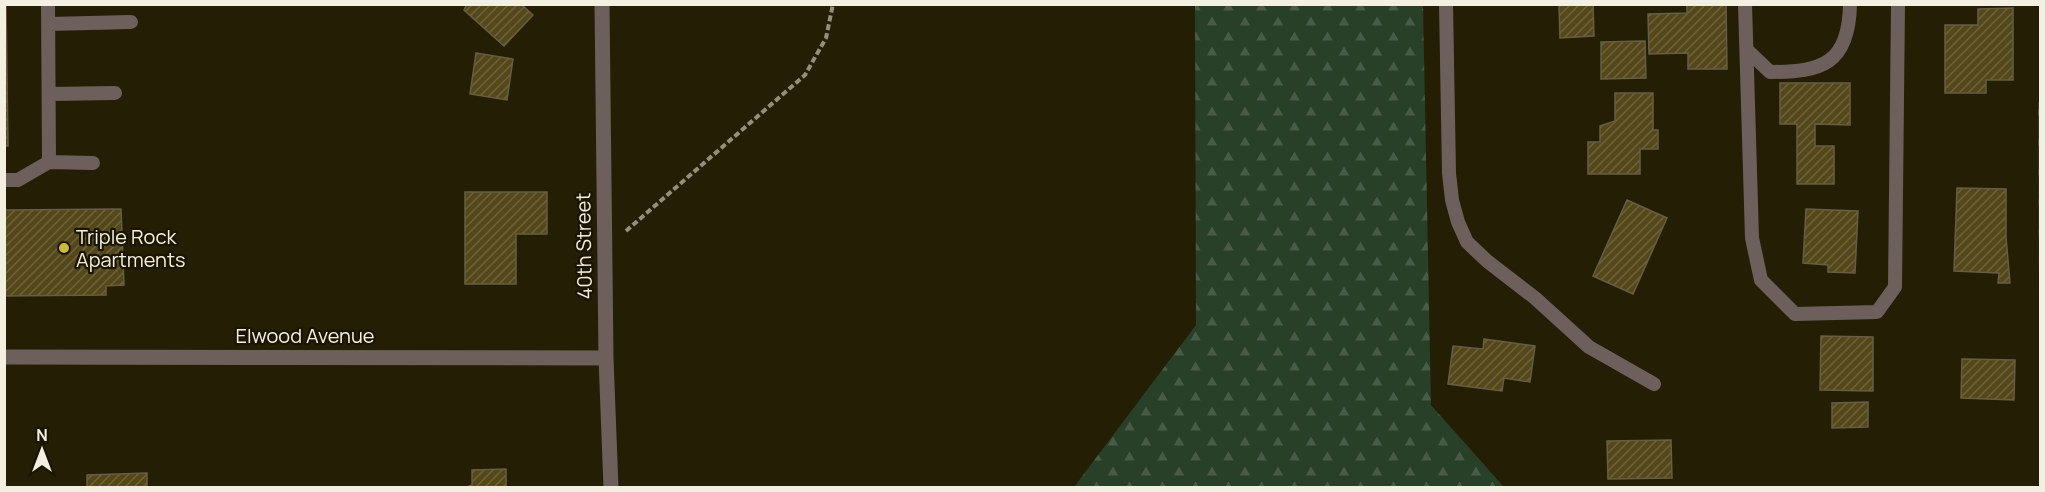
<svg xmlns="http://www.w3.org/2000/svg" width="2045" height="492" viewBox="0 0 2045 492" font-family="Manrope,sans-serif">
<defs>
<pattern id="forest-firs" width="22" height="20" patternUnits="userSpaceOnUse" patternTransform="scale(1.5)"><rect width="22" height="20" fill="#283f28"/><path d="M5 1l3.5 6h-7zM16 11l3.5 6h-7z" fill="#485b47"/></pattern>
<pattern id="building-hatch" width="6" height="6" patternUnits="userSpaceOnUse" patternTransform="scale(1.5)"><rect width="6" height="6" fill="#54471a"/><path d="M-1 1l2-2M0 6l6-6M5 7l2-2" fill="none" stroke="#6d623b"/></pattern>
</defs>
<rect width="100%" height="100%" fill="#241e05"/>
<path fill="url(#forest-firs)" d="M1195,5H1423L1431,405L1504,487H1074L1196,325Z
M2038,102H2040V488V487Z"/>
<path fill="url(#building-hatch)" stroke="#665e44" stroke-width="1.5" d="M4,4H6L8,146H4Z
M467,4H521L533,15L504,46L464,10Z
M1559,4H1593L1594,36L1560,38Z
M1687,4H1726L1727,69H1688V53L1649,54L1648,14L1687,13Z
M2013,8V80H1986V93H1945V25H1978V9Z
M1645,41L1646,78L1601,79V42Z
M476,53L513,59L507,100L470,94Z
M1780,83H1850V125L1815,124V146H1834V184H1797V124H1780Z
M1615,93H1653V130H1658V149H1640V174H1588V142H1600V126L1615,121Z
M1957,188L2006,189V237L2010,283H1998L1999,273L1954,271Z
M465,192H547V234H516V284H465Z
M1627,200L1667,218L1633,294L1593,276Z
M121,209L124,285L106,286V295L4,296V210Z
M1806,209L1858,211L1855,273L1828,272V265L1803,263Z
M1821,336L1873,337V391L1820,390Z
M1484,339L1535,346L1530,382L1504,378L1502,391L1448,384L1453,346L1483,349Z
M1962,359L2015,360L2014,400L1961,398Z
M1868,402V427L1832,428V403Z
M1671,440L1672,478L1608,479L1607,441Z
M506,469V488H464L472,485V470Z
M147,473V488H87V475Z"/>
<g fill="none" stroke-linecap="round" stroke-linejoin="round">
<path stroke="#948f7c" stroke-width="4" stroke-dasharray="6 3" stroke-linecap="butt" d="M626,231L805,75L826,38L833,4"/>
<path stroke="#6d605c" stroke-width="14" d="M1446,4L1449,173L1452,200L1458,222L1467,242L1487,261L1535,298L1589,347L1654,384
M1745,4L1752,238L1761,280L1795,314L1877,312L1895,287L1898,4
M48,24L131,22
M1747,50L1770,72C1822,72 1849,64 1850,4
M49,94L115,93
M49,162L93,163
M4,180H18L49,162L48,4"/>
<path stroke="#6d605c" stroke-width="15" d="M602,4L606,358L611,488
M4,357L606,358"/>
</g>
<circle fill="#c7bb3c" stroke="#1b1400" stroke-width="2" cx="64" cy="248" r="6"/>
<g text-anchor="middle" stroke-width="4.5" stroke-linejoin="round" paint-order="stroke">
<g font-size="20" fill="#f4f0e1" stroke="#1b1400" text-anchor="start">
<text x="76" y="244">Triple Rock<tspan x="76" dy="23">Apartments</tspan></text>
</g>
<g font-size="20" fill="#f4f0e1" stroke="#1b1400">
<text transform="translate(584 246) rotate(-91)" y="7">40th Street</text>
<text x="305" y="343">Elwood Avenue</text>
</g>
</g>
<rect width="2045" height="492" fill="none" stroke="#f4f0e1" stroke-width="12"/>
<g transform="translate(42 450)" stroke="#1b1400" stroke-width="4.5" paint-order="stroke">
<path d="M0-4.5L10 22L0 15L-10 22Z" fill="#f4f0e1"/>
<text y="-9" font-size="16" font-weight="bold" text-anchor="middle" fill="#f4f0e1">N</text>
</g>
</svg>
